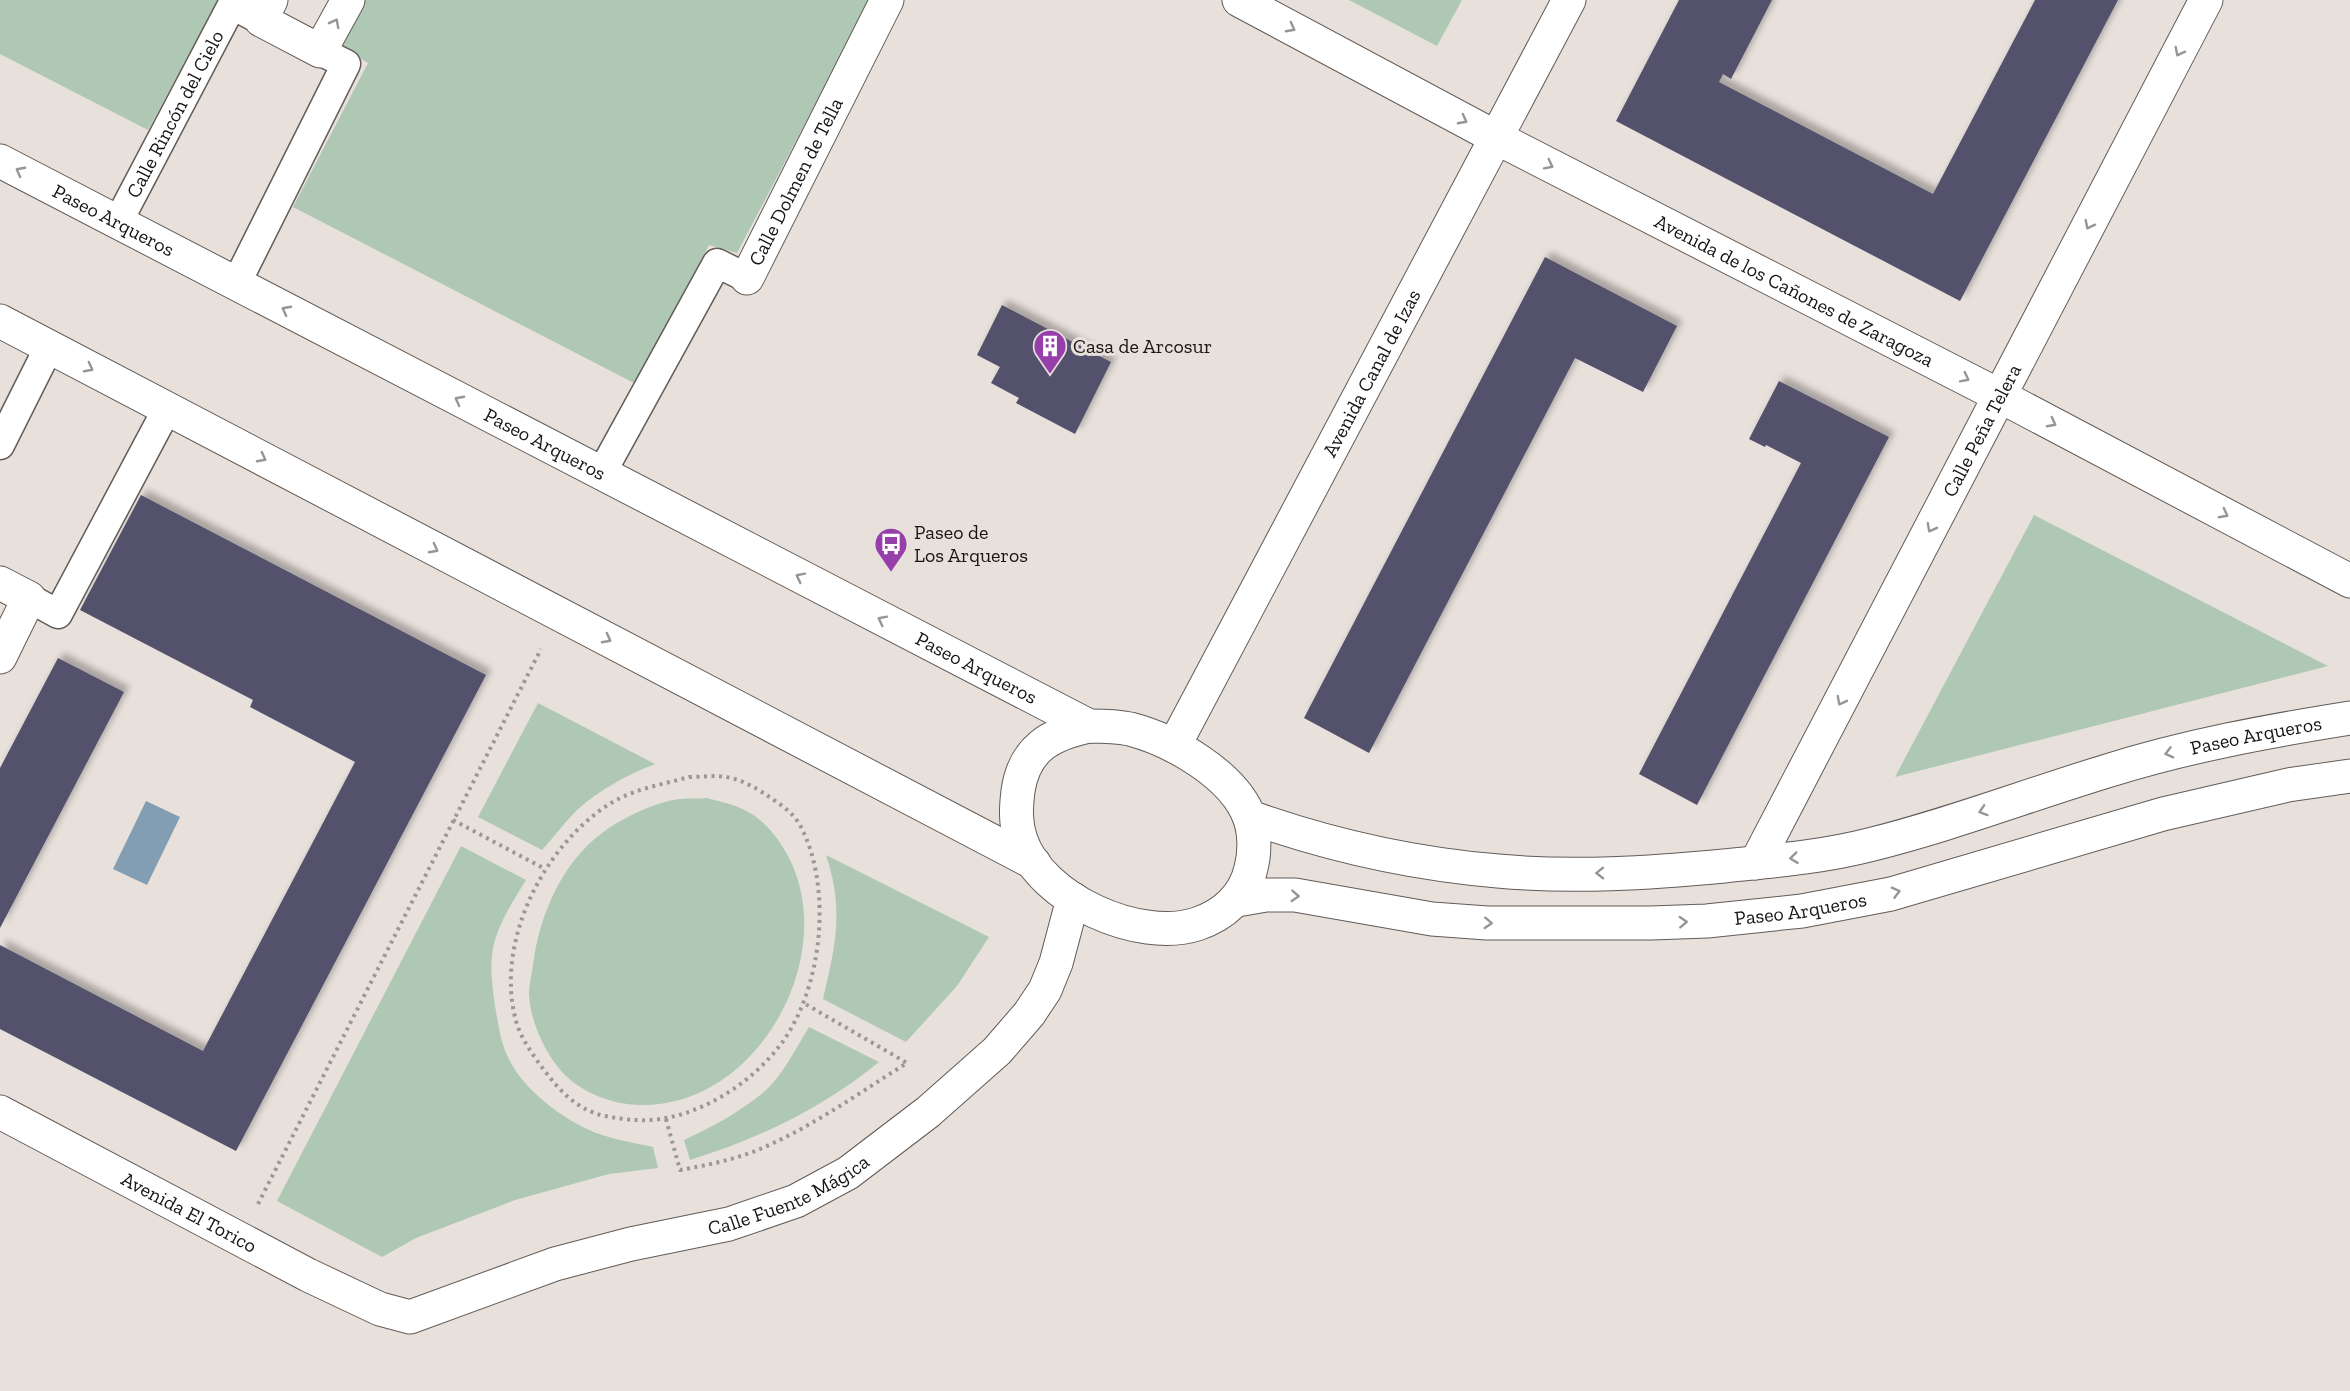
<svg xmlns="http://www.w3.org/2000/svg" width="2350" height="1391" viewBox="0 0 2350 1391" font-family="'Zilla Slab',serif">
<defs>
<filter id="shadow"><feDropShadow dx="5.5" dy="-5.5" stdDeviation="3" flood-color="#0004"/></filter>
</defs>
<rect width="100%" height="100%" fill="#e8e0db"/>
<path fill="#aec8b3" d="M0,0H218L148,130L0,54Z
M364,0H870L737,253L709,245L636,384L293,207L368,63L340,47Z
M1349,0H1462L1437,46Z
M2034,515L2328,666L1895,777Z
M538,703L655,764C627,775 599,790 577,810C565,822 554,837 542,850L478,817Z
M707,798C722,802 737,805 750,813C767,823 780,841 789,858C840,958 756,1108 640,1105C611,1104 582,1093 562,1072C544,1051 530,1021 529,993C529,984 532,974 533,965C540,912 564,856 612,826C631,814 657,802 679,799C688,798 698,799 707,798Z
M461,846L526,880C512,903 495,928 492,955C490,972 493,990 495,1006C498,1022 500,1040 507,1055C521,1087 556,1114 587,1129C608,1139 631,1142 653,1147L658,1168L609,1174L515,1200L416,1238L382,1257L277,1201Z
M826,855L989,937L957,986L906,1042L823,999C836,944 844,909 826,855Z
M809,1027L879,1062C823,1108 758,1139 690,1160L684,1140C712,1127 740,1112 764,1092C783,1075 796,1048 809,1027Z"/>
<path fill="#839eb2" d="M146,801L180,817L147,885L113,869Z"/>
<path fill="#52516c" filter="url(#shadow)" d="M1679,0H1772L1731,79L1723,74L1719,82L1933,194L2035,0H2118L1960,301L1616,121Z
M1545,257L1677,326L1643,392L1575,358L1369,753L1304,718Z
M1002,305L1111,362L1075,434L1016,403L1019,398L991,383L1000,367L977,355Z
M1779,381L1889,437L1697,805L1639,774L1801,463L1766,445L1765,447L1749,439Z
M141,495L486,675L236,1151L0,1029V945L203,1051L355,762L250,707L253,700L80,610Z
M58,658L124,692L0,928V768Z"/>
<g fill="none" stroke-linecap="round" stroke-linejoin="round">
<g stroke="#625b57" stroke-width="31">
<g id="pedestrian">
<path id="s1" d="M118,222L232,5L261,20"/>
<path d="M236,284L346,64L320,51"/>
<path d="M0,445L49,347"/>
<path d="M601,474L717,263L747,278"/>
<path d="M29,598L58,614L167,409"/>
</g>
</g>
<g stroke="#625b57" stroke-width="35">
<g id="minor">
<path d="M271,0L261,20L320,51L348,0"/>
<path id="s2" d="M1497,138L2000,396L2350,581"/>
<path id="s3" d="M0,161L1089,726"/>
<path id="s4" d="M747,278L887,0"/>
<path d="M0,321L1034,863"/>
<path d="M0,583L29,598L0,657"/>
<path id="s5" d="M1250,817C1329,845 1414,864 1498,871C1573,878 1650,873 1724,866C1772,861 1822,857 1869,845C1950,825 2028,795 2107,771C2187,746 2268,731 2350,718"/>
<path id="s6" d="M1756,863L2206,0"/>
<path id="s7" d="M1237,900L1266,895H1295L1432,919L1487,923H1651L1707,921L1802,911L1891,894L2163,814L2288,785L2350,776"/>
<path id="s8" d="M0,1112L308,1275L380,1309L410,1317L555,1264L631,1244L729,1224L796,1201L848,1173L928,1112L997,1051L1029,1014L1045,990L1056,963L1073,899"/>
</g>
</g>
<g stroke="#625b57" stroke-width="35">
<g id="tertiary">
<path d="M1239,0L1497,138"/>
<path d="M1089,726C1102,726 1116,726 1130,729C1172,740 1235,775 1250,819C1255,834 1255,853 1251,868C1245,896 1224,915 1197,924C1139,943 1041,899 1021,840C1015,823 1016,808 1018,791C1024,749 1050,734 1089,726Z"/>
<path id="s9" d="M1174,746L1569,0"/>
</g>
</g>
<path stroke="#9d9693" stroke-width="4" stroke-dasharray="3 4.5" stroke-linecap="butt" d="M689,777C701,777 714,775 725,777C739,778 756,788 768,796C780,804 794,813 801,827C833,889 822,989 781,1044C755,1079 710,1110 666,1118C646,1122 625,1120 605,1116C576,1110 558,1089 541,1066C530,1051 519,1035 515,1017C496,939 545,844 611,803C634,789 664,784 689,777Z
M453,820L545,869
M666,1119L680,1170C707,1165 734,1160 760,1149C812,1127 859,1093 907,1063L802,1002
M258,1204L541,649"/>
<use href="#pedestrian" stroke="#fff" stroke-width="28"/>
<use href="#minor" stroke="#fff" stroke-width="33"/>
<use href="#tertiary" stroke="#fff" stroke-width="33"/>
</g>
<defs><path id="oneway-chevron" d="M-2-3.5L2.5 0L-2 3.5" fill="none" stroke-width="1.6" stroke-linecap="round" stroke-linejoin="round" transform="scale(1.5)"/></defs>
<g stroke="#979595">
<use href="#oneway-chevron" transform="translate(335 23) rotate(-62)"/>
<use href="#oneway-chevron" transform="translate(1291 28) rotate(28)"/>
<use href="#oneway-chevron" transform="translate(2179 52) rotate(117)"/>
<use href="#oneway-chevron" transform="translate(1463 120) rotate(28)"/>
<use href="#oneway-chevron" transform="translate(1549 165) rotate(27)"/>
<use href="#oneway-chevron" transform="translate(20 171) rotate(-152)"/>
<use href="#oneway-chevron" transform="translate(2089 225) rotate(117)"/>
<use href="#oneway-chevron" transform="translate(286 310) rotate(-152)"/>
<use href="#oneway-chevron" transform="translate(89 368) rotate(28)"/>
<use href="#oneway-chevron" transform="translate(1965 378) rotate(27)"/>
<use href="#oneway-chevron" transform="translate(459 400) rotate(-152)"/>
<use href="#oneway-chevron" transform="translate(2052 423) rotate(28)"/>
<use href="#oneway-chevron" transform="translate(262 458) rotate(28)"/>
<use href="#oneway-chevron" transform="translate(2224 514) rotate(28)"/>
<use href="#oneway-chevron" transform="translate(1931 528) rotate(118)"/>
<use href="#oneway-chevron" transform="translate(434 549) rotate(28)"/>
<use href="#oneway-chevron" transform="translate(800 577) rotate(-153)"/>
<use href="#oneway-chevron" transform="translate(882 620) rotate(-153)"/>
<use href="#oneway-chevron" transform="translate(607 639) rotate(28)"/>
<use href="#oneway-chevron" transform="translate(1841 701) rotate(118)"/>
<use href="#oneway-chevron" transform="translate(2169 753) rotate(166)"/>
<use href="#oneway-chevron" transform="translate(1983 811) rotate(162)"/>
<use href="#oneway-chevron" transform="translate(1794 858) rotate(173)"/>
<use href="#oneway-chevron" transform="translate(1600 873) rotate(179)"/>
<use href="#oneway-chevron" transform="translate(1896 892) rotate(-15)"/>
<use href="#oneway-chevron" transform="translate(1295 896) rotate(4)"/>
<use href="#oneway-chevron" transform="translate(1683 922) rotate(-3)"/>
<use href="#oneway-chevron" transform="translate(1488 923) rotate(3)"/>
</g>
<defs>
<g id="building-pin" transform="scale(1.725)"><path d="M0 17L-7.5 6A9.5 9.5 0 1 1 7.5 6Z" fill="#963eaa" stroke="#e8e0db"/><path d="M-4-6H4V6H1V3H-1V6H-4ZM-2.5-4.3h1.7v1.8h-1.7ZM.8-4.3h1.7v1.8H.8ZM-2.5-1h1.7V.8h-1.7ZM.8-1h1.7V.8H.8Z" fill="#fff"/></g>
<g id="bus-pin" transform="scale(1.725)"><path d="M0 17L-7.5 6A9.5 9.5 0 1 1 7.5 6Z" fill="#963eaa" stroke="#e8e0db"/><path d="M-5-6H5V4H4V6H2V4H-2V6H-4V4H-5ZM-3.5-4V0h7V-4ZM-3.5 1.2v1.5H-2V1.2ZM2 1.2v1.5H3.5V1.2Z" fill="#fff"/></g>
</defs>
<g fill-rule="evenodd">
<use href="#building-pin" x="1050" y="346"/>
<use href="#bus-pin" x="891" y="544"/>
</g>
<g text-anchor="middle" stroke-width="6" stroke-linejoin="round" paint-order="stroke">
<g font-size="20" fill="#171413" stroke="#e8e0db">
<text dy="7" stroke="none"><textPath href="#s1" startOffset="122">Calle Rincón del Cielo</textPath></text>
<text dy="7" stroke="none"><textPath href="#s4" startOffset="108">Calle Dolmen de Tella</textPath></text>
<text dy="7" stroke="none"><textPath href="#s3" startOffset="128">Paseo Arqueros</textPath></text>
<text dy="7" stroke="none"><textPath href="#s2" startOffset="334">Avenida de los Cañones de Zaragoza</textPath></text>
<text dy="7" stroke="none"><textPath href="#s9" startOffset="422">Avenida Canal de Izas</textPath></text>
<text dy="7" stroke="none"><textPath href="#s6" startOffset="488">Calle Peña Telera</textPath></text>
<text dy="7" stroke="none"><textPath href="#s3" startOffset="614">Paseo Arqueros</textPath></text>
<text dy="7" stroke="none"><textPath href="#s3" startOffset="1100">Paseo Arqueros</textPath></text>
<text dy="7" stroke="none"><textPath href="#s5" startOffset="1030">Paseo Arqueros</textPath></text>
<text dy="7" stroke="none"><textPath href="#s7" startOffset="567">Paseo Arqueros</textPath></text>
<text dy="7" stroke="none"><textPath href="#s8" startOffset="858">Calle Fuente Mágica</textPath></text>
<text dy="7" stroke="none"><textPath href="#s8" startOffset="214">Avenida El Torico</textPath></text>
</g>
<g font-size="20" fill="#171413" stroke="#e8e0db" text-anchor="start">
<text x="1073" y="353">Casa de Arcosur</text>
<text x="914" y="539">Paseo de<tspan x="914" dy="23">Los Arqueros</tspan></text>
</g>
</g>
</svg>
